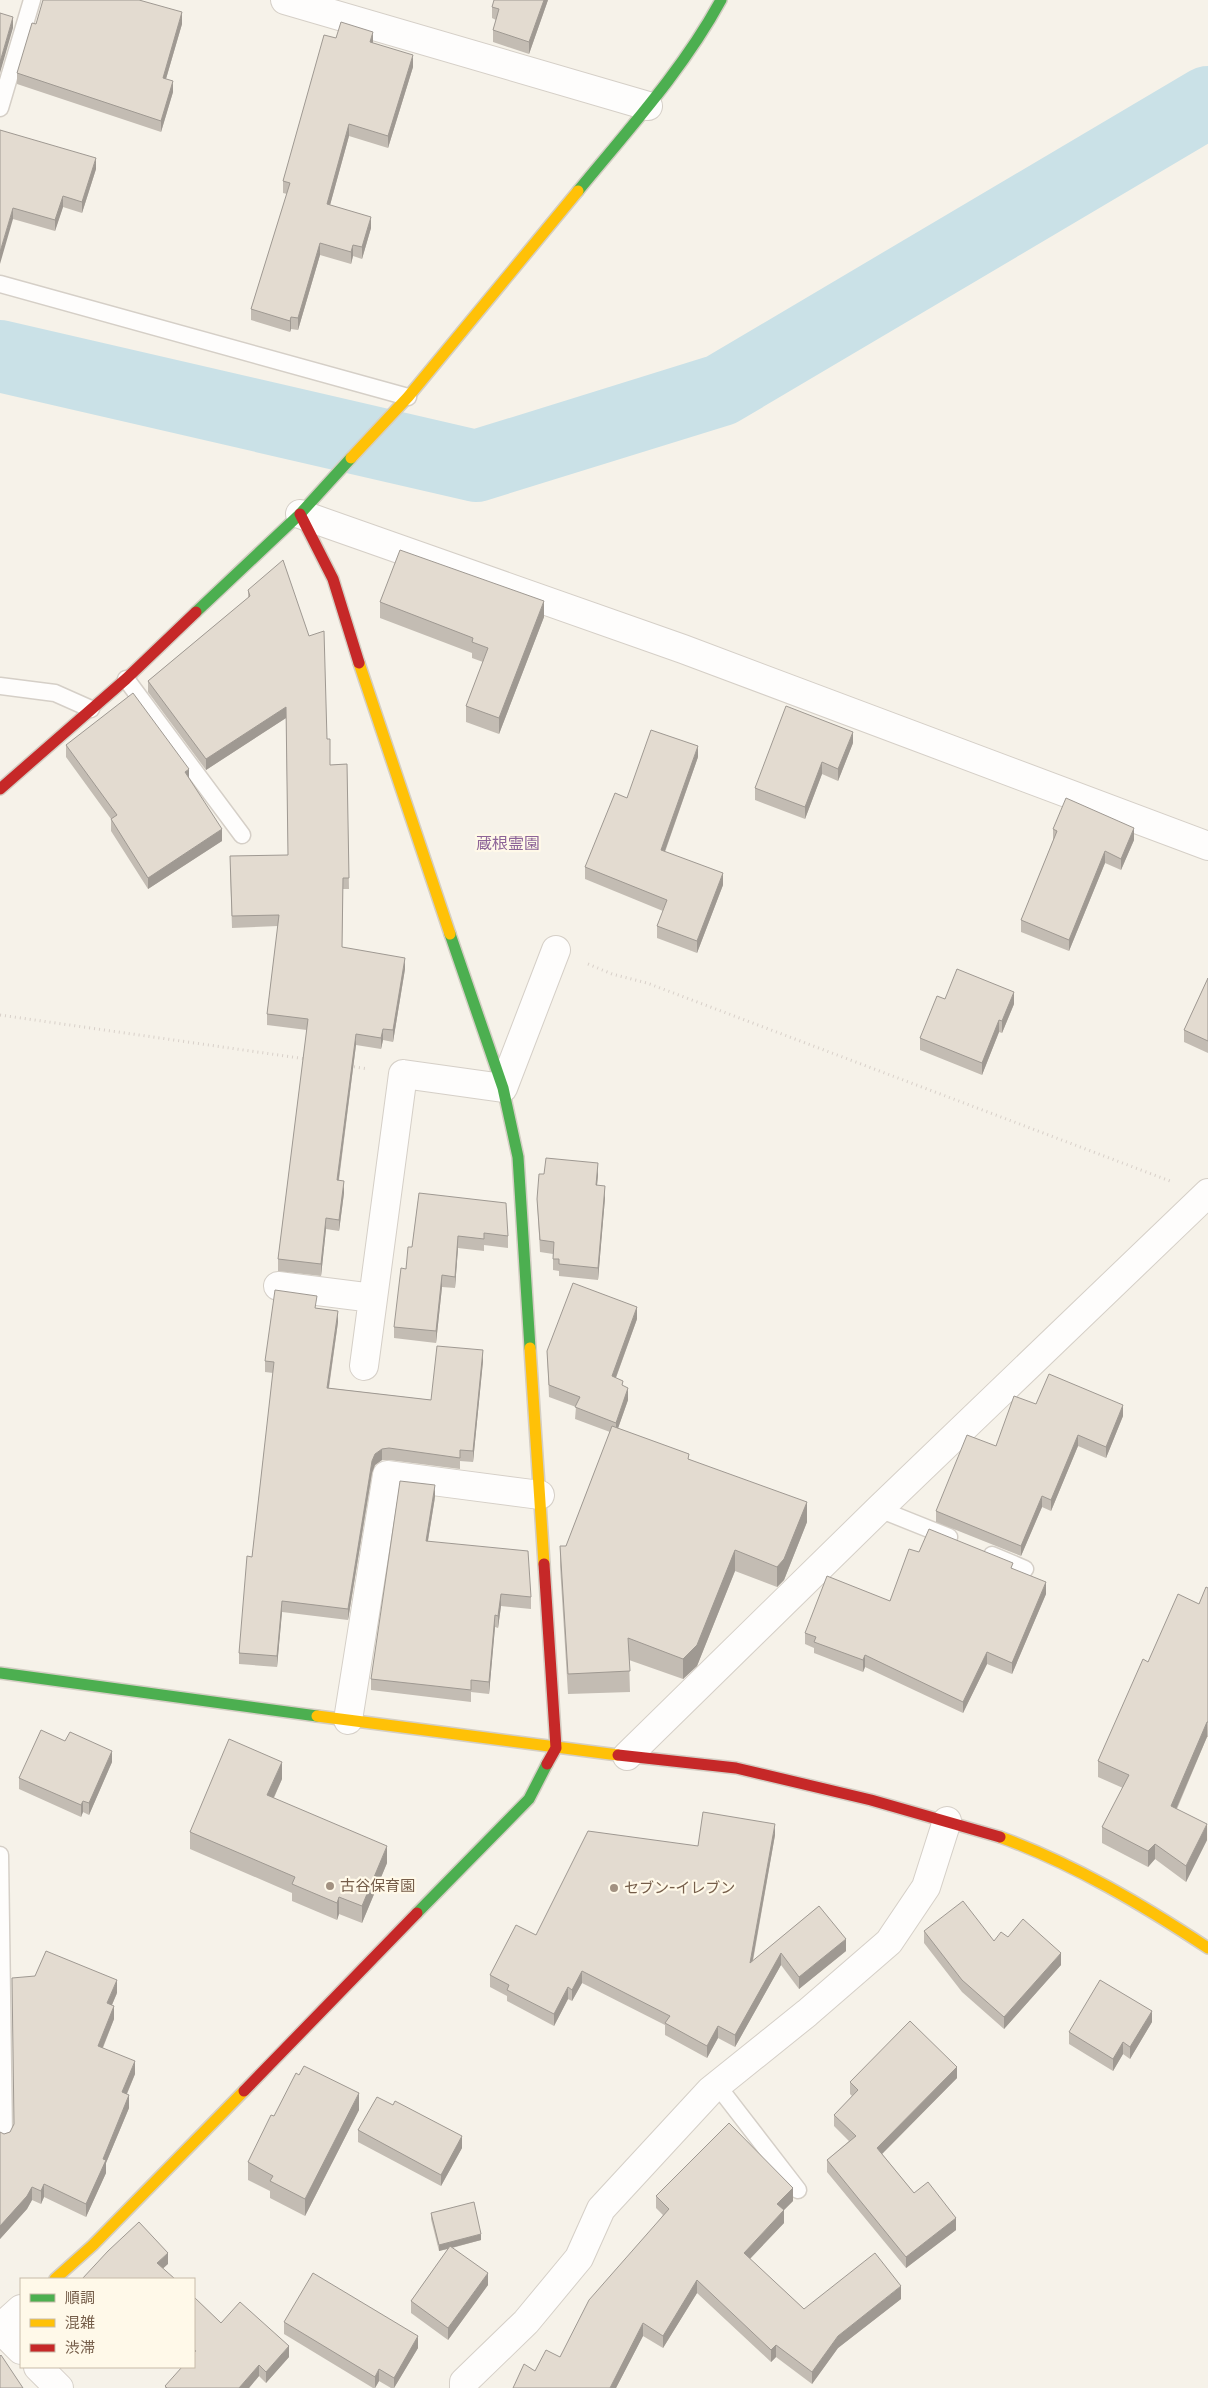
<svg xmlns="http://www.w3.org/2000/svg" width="1208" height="2388" viewBox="0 0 1208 2388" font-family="Cabin,'Noto Sans JP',sans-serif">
<rect width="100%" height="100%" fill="#f6f2e9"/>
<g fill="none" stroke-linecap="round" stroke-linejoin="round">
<path stroke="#cae1e7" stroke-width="72" d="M0,356L476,466L721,390L1208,102"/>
<g stroke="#d5cfc7" stroke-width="19">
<path id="lane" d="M0,108L32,0
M0,284L408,397
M126,679L242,835
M0,686L55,693L91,709
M879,1509L949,1537
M992,1555L1025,1569
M0,1855L4,2137
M717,2085L798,2190"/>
</g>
<g stroke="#d5cfc7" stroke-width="30">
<path id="street" d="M285,0L648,106
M300,514L683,649L1208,846
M278,1286L373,1298
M364,1366L403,1074L503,1088L556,950
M348,1720L387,1475L540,1495
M627,1756L879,1509L1208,1193
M0,2328L21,2309
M0,2329L21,2350
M38,2367L59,2388
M464,2388V2382L526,2322L579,2258L601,2209L710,2091L807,2013L889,1942L926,1887L947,1821"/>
</g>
<g stroke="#d4cec4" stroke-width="14">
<path id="fast" d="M578,191C628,130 683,70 721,0
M196,612L300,514L351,458
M450,934L503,1088L518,1157L530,1348
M0,1673L317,1716
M417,1913L529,1799L547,1764"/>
</g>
<g stroke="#d4cec4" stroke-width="14">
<path id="slow" d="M351,458L408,397L578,191
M359,663L450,934
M530,1348L544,1564
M317,1716L618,1755
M1000,1837C1074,1864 1143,1905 1208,1948
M55,2279L93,2245L244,2091"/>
</g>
<g stroke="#d4cec4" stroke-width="14">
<path id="jam" d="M300,514L333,579L359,663
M0,789L126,679L196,612
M544,1564L556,1748L547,1764
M618,1755L736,1768L871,1800L1000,1837
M244,2091L417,1913"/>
</g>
<path stroke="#d8d0c9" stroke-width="3" stroke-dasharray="1 4" stroke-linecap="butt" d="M588,964L612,974L647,983L1170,1181
M0,1015L306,1059
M349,1066L368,1069"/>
<use href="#lane" stroke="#fefdfc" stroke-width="16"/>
<use href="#street" stroke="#fefdfc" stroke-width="28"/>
<use href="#fast" stroke="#4caf50" stroke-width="11"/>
<use href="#slow" stroke="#ffc107" stroke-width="11"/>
<use href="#jam" stroke="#c62828" stroke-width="11"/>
</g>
<path fill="#c3bcb3" d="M548,0L529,54L493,42V30L496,20L492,18V7Z
M36,24H182L166,79L173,92L161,132L17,84V73Z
M336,38L373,43L413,67L388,148L349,136L330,205L371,228L362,259L353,256L351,264L320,255L298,330L291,329L290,332L251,320V309L287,194L283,193V181Z
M0,130L96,169L82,213L63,207L55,231L13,219Z
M248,590L327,739L330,765L347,764L349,889H343L342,947L405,969L393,1042L383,1040L381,1049L356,1045L339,1180L344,1193L339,1231L326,1229L321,1276L278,1271V1259L307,1030L267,1025V1014L278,926L232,928L230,868L288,855L286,718L206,770L148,692V681L248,598Z
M380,602L544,617L499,734L466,722V706L483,662L472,658V653L380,618Z
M853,743L838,781L822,774L805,819L755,800V788Z
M66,745L189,778L222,841L148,889L111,831V819L66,757Z
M698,757L665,852L723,885L697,953L657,938V926L663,911L585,879V867L627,798Z
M1053,829L1134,840L1121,870L1105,863L1069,951L1021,932V920L1053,841Z
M1208,978V1053L1184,1042V1030Z
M945,999L1014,1004L1002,1033L999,1032L982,1075L920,1050V1038Z
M544,1174L598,1175L597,1185L605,1198L598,1280L559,1276V1271L553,1270V1254L540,1252L537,1199Z
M419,1193L508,1236V1248L484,1245V1251L458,1248L455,1288L442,1287L436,1343L394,1338V1327L406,1269L412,1247Z
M317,1308L338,1322L329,1388L431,1400L483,1361L473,1462L460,1461V1469L389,1460H382L375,1465L372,1473L348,1620L282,1612L277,1667L239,1664V1653L252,1557L273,1373L265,1372V1361Z
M637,1319L616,1378L623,1386L628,1400L618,1428L689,1459L807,1522L784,1580L777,1587L735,1571L697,1666L683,1679L629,1660L630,1692L568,1694L560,1566V1546H566L610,1432L575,1419L576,1407L549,1397L547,1351Z
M1036,1404L1123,1416L1106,1458L1078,1446L1051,1511L1042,1507L1021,1556L936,1522V1511L996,1446Z
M435,1497L428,1541L531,1597V1609L501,1606L498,1628L495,1627L489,1694L471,1692V1702L371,1690V1679Z
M919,1552L1013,1569L1046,1594L1012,1674L987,1664L963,1713L865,1667L863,1672L814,1653V1648L805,1644V1633L890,1601Z
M1208,1588V1737H1207L1177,1809L1207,1840L1186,1882L1155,1859L1148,1867L1102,1843V1827L1123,1788L1098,1777V1761L1148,1662L1199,1604Z
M65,1741L112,1762L89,1815L83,1812L81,1817L19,1789V1778Z
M282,1779L274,1798L387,1863L362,1923L339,1914L337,1920L292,1901V1893L190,1849V1832Z
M775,1835L753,1961L819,1906L846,1951L799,1989L781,1965L735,2047L718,2038L707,2058L665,2035V2025L582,1983L572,2001L568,1999L554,2026L507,2001V1996L490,1987V1975L536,1935L698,1846Z
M924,1931L994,1941L1008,1937L1061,1965L1004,2029L962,1992L924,1943Z
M117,1993L112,2005L114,2019L103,2048L135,2074L127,2094L129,2108L106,2163V2173L86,2217L44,2197L41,2204L32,2200L27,2209L0,2239V2132L4,2134L10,2132Z
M1152,2022L1130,2059L1123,2054L1113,2071L1069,2044V2032Z
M299,2075L359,2110L305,2216L270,2198V2191L248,2180V2162L274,2116Z
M957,2078L882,2154L914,2193L956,2230L906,2268L827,2172V2160L849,2141L834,2126V2115L852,2096L850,2094V2082Z
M393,2105L462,2148L441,2186L358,2142V2130Z
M656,2196L793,2201L784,2210V2223L750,2259L804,2309L901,2299L838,2348L812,2384L776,2357L771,2362L697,2293L663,2348L643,2336L616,2388H513L535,2371L560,2357L663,2215L656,2208Z
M431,2213L481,2240L452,2248L488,2285L448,2340L411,2313V2301L448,2249L439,2251L431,2219Z
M194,2297L221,2323L289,2357L266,2383L259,2376L249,2388H165V2386L194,2367Z
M284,2322L418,2348L394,2388H391L379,2381L375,2388H373L284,2334Z"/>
<path fill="#9f9992" d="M544,0H548L529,54V42Z
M182,12V24L163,89V78Z
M13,17V28L0,73V62Z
M373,32V44L370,42Z
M413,55V67L388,148V136Z
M173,81V92L161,132V121Z
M349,124V136L327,216V204Z
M96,158V169L82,213V202Z
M63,196V207L55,231V220Z
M13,208V219L0,264V252Z
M371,217V228L362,259V247Z
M320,243V255L298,330V318Z
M353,245V256L351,264V252Z
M291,317V329L290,332V321Z
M544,601V617L499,734V718Z
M286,707V718L206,770V759Z
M853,732V743L838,781V769Z
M698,746V757L661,862V850Z
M822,762V774L805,819V807Z
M189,769V781L185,772Z
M1134,828V840L1121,870V859Z
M222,829V841L148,889V878Z
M1105,851V863L1069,951V940Z
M723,873V885L697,953V941Z
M405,958V969L393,1042V1030Z
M1014,992V1004L1002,1033V1021Z
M999,1020V1032L982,1075V1063Z
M383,1029V1040L381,1049V1038Z
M356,1034V1045L337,1192V1180Z
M598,1163V1175L596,1196V1185Z
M344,1181V1193L339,1231V1220Z
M605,1186V1198L598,1280V1268Z
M326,1218V1229L321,1276V1264Z
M458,1236V1248L455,1288V1277Z
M442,1275V1287L436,1343V1331Z
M637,1307V1319L612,1388V1376Z
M338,1311V1322L327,1399V1388Z
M483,1350V1361L473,1462V1451Z
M628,1388V1400L616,1434V1423Z
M1123,1405V1416L1106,1458V1447Z
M1078,1435V1446L1051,1511V1500Z
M382,1449V1460L375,1465L372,1473L348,1620V1609L372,1461L375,1454Z
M435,1485V1497L426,1552V1541Z
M1042,1496V1507L1021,1556V1546Z
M807,1502V1522L784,1580L777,1587V1567Z
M735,1550V1571L697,1666L683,1679V1659Z
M1046,1582V1594L1012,1674V1663Z
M501,1594V1606L498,1628V1616Z
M282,1601V1612L277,1667V1656Z
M495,1615V1627L489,1694V1682Z
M987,1652V1664L963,1713V1702Z
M865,1655V1667L863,1672V1660Z
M1207,1722V1737L1171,1821V1806Z
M112,1751V1762L89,1815V1803Z
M282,1762V1779L267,1812V1795Z
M83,1801V1812L81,1817V1805Z
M775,1824V1835L750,1975V1963Z
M1207,1824V1840L1186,1882V1866Z
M1155,1844V1859L1148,1867V1851Z
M387,1846V1863L362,1923V1906Z
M339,1897V1914L337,1920V1903Z
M846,1939V1951L799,1989V1977Z
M781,1953V1965L735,2047V2035Z
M1061,1953V1965L1004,2029V2017Z
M582,1971V1983L572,2001V1990Z
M117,1980V1993L107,2016V2003Z
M568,1987V1999L554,2026V2014Z
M114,2006V2019L98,2059V2046Z
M1152,2011V2022L1130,2059V2047Z
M718,2026V2038L707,2058V2046Z
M1123,2042V2054L1113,2071V2059Z
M135,2061V2074L122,2105V2092Z
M957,2067V2078L877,2159V2148Z
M359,2093V2110L305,2216V2199Z
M129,2095V2108L106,2163V2173L86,2217V2204L103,2159Z
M462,2136V2148L441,2186V2175Z
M44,2184V2197L41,2204V2191Z
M32,2187V2200L27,2209L0,2239V2226Z
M793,2188V2201L777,2217V2204Z
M784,2210V2223L744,2265V2253Z
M956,2218V2230L906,2268V2257Z
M481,2234V2240L439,2251V2245Z
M168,2253V2264L157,2274V2263Z
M488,2273V2285L448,2340V2328Z
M697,2280V2293L663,2348V2336Z
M901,2286V2299L838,2348L812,2384V2372L838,2336Z
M643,2323V2336L616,2388H610Z
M418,2336V2348L394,2388V2378Z
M776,2345V2357L771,2362V2350Z
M289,2346V2357L266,2383V2372Z
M259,2365V2376L249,2388H239Z
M379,2369V2381L375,2388V2377Z"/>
<path fill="#e3dbd0" stroke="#9f9992" d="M43,0H139L182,12L163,78L173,81L161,121L17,73L32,23L36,24Z
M494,0H544L529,42L493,30L499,9L492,7Z
M0,13L13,17L0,62Z
M341,22L373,32L370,42L413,55L388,136L349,124L327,204L371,217L362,247L353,245L351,252L320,243L298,318L291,317L290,321L251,309L290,183L283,181L324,35L336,38Z
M0,130L96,158L82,202L63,196L55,220L13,208L0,252Z
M400,550L544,601L499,718L466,706L488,648L472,642L473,638L380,602Z
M283,560L309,636L324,631L327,739H330V765L347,764L349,878H343L342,947L405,958L393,1030L383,1029L381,1038L356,1034L337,1180L344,1181L339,1220L326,1218L321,1264L278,1259L308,1019L267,1014L279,915L232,916L230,856L288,855L286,707L206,759L148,681L250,596L248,590Z
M133,693L189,769L185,772L222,829L148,878L111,819L117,815L66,745Z
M786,706L853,732L838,769L822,762L805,807L755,788Z
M651,730L698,746L661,850L723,873L697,941L657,926L667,900L585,867L615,793L627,798Z
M1066,798L1134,828L1121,859L1105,851L1069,940L1021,920L1057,831L1053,829Z
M957,969L1014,992L1002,1021L999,1020L982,1063L920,1038L937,996L945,999Z
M1208,978V1041L1184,1030Z
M546,1158L598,1163L596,1185L605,1186L598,1268L559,1264V1259H553L554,1242L540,1240L537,1199L539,1174H544Z
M419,1193L506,1203L508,1236L484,1233V1239L458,1236L455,1277L442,1275L436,1331L394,1327L401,1268L406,1269L408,1247H412Z
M573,1283L637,1307L612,1376L623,1381L622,1385L628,1388L616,1423L575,1407L580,1397L549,1385L547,1351Z
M275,1290L317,1296L315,1308L338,1311L327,1388L431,1400L437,1346L483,1350L473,1451L460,1450V1458L389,1448L382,1449L375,1454L372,1461L348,1609L282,1601L277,1656L239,1653L247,1556L252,1557L274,1362L265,1361Z
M1049,1374L1123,1405L1106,1447L1078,1435L1051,1500L1042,1496L1021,1546L936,1511L967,1435L996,1446L1014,1396L1036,1404Z
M612,1426L689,1454L688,1459L807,1502L784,1559L777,1567L735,1550L697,1645L683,1659L628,1638L630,1671L568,1674L560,1546H566Z
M400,1481L435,1485L426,1541L528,1551L531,1597L501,1594L498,1616L495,1615L489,1682L471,1680V1690L371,1679Z
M929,1529L1013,1563L1011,1568L1046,1582L1012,1663L987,1652L963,1702L865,1655L863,1660L814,1642L816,1637L805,1633L827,1576L890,1601L909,1549L919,1552Z
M1206,1587L1208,1588V1722H1207L1171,1806L1207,1824L1186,1866L1155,1844L1148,1851L1102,1827L1129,1775L1098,1761L1143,1659L1148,1662L1178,1594L1199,1604Z
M41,1730L65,1741L70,1732L112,1751L89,1803L83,1801L81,1805L19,1778Z
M229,1739L282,1762L267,1795L387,1846L362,1906L339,1897L337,1903L292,1884L295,1877L190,1832Z
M703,1812L775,1824L750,1963L819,1906L846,1939L799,1977L781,1953L735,2035L718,2026L707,2046L665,2023L670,2016L582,1971L572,1990L568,1987L554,2014L507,1990L509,1985L490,1975L516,1925L536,1935L588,1831L698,1846Z
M963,1901L994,1941L1001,1932L1008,1937L1023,1919L1061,1953L1004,2017L962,1980L924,1931Z
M46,1951L117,1980L107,2003L114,2006L98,2046L135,2061L122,2092L129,2095L103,2159L106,2160L86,2204L44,2184L41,2191L32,2187L27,2196L0,2226V2132L4,2134L10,2132L14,2124L12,1978L35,1976Z
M1100,1980L1152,2011L1130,2047L1123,2042L1113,2059L1069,2032Z
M910,2021L957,2067L877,2148L914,2193L928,2182L956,2218L906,2257L827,2160L856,2136L834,2115L858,2090L850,2082Z
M304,2066L359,2093L305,2199L270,2181L273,2176L248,2162L271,2115L274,2116L296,2073L299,2075Z
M377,2097L393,2105L395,2101L462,2136L441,2175L358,2130Z
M729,2123L793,2188L777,2204L784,2210L744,2253L804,2309L875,2253L901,2286L838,2336L812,2372L776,2345L771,2350L697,2280L663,2336L643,2323L610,2388H513L524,2364L535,2371L546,2350L560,2357L589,2300L669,2209L656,2196Z
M474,2202L481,2234L439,2245L431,2213Z
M139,2222L168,2253L157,2263L175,2279H82L108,2251Z
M450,2246L488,2273L448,2328L411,2301Z
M313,2273L418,2336L394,2378L379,2369L375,2377L284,2322Z
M194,2297L221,2323L240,2302L289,2346L266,2372L259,2365L239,2388H167L165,2386L182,2367H194V2353L196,2351L194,2349Z
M1,2355L23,2388H0V2356Z"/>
<g fill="#a29181" stroke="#fff9e9" stroke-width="2">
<circle cx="330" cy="1886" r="5"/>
<circle cx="614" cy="1888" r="5"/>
</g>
<g text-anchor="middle" stroke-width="4.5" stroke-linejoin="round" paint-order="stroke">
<g font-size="15" fill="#755d49" stroke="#fff9e9" text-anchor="start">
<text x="340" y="1891">古谷保育園</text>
<text x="624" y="1893">セブン-イレブン</text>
</g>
<g font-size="16" fill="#8d6498" stroke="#fff9e9">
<text x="508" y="849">蔵根霊園</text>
</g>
</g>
<rect x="20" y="2278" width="175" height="90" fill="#fff9e9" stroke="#c8bba9"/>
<rect x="30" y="2294" width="25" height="8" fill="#4caf50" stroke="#c8bba9"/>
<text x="65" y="2303" font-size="15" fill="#755d49">順調</text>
<rect x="30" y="2319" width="25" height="8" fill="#ffc107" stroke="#c8bba9"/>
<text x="65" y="2328" font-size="15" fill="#755d49">混雑</text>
<rect x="30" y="2344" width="25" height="8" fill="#c62828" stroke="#c8bba9"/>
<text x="65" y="2353" font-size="15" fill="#755d49">渋滞</text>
</svg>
